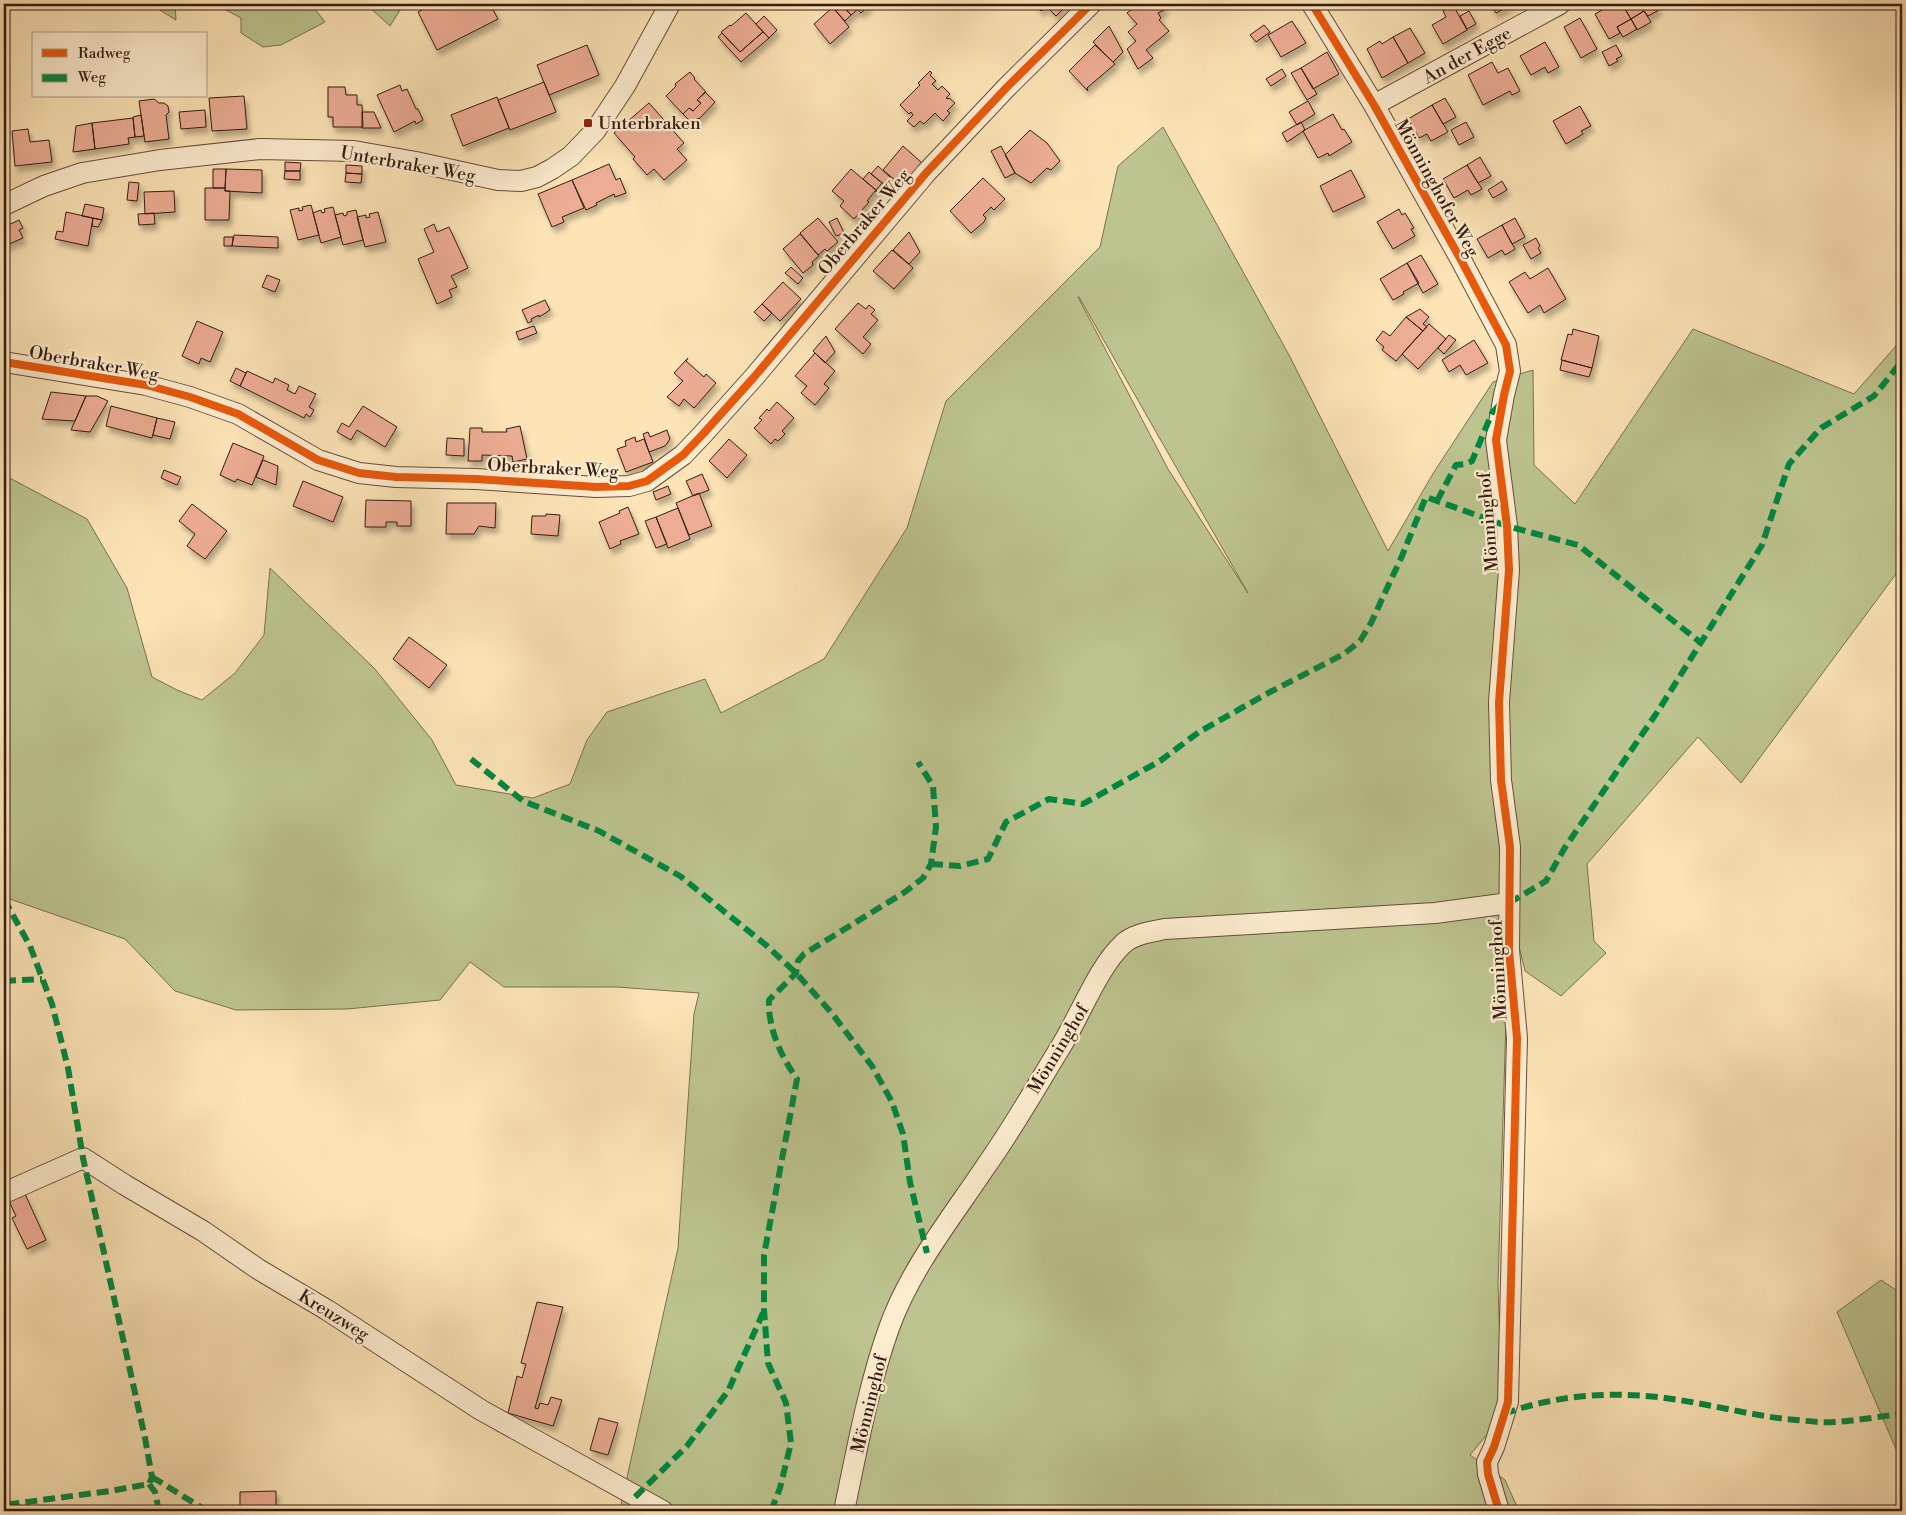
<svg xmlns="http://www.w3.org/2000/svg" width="1906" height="1515" viewBox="0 0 1906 1515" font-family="'Libre Bodoni',serif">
<defs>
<filter id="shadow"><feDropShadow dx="3" dy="5.5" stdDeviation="2.5" flood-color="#0004"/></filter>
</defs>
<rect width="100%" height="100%" fill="#fce4b6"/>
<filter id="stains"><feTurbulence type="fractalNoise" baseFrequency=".004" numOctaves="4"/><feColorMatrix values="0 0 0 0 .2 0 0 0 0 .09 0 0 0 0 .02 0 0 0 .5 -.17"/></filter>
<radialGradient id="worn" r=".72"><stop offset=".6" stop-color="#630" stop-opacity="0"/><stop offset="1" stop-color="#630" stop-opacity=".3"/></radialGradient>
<path fill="#bdc48f" stroke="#797050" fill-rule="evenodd" d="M150,4H175L176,20Z
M215,4H311L325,22L281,45L263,47L241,33V18Z
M366,4H404L390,26Z
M1163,127L1289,355L1388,551L1434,472L1493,382L1533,370L1534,465L1575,504L1693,329L1854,394L1902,339V566L1741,783L1698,737L1587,864L1594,941L1606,953L1561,996L1525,971L1519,946L1501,917L1506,1018L1498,1285L1502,1401L1499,1420L1470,1455L1505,1480L1519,1511H623L620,1509L678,1248L694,1014L699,993L617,987H504L470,962L440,1000L347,1009L236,1010L175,991L125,939L4,897V475L87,519L127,588L152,677L177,690L202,700L235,673L264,635L270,568L374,668L432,740L456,785L533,798L570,784L587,740L607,712L705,679L721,713L824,659L907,528L946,401L1100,247L1118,166ZM1078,297H1079L1248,593L1168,469Z
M1881,1280L1902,1294V1463L1837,1312Z"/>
<path fill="#edad94" stroke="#351b11" filter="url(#shadow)" d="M433,4H490L498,19L437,50L418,12Z
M837,4H841L851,15L845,21L833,8Z
M841,4H853L858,9L851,15Z
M853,4H871L861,13Z
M1035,4H1066L1067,5L1056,16L1046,6L1041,11Z
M1138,4H1163L1166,9L1158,13L1161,18L1159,20L1169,31L1146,50L1153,58L1138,69L1127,49L1136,41L1128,32L1137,24L1127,13Z
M1490,4H1513L1496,13Z
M1613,4H1622L1631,19L1617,27L1620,33L1609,39L1595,14Z
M1622,4H1655L1659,10L1648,16L1644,11L1631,19Z
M1453,5L1467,30L1443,44L1432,25L1446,17L1443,11Z
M833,7L849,27L830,44L814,24Z
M1469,11L1476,24L1467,29L1460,16Z
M1644,11L1651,22L1637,30L1631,19Z
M746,13L763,32L740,52L721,32L730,25L731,26Z
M764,16L777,30L769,38L756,24Z
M1580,18L1597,49L1581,58L1564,27Z
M1631,19L1637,29L1623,37L1617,27Z
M1292,21L1306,43L1281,57L1268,35Z
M1264,25L1270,32L1256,42L1250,35Z
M1109,26L1123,52L1113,62L1093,42Z
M1410,28L1425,53L1408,63L1393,37Z
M763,32L769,38L741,62L718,37L722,33L740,52Z
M1393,37L1408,63L1382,78L1367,49L1380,41L1382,44Z
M1545,42L1559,67L1548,73L1545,67L1531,75L1520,56Z
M587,45L599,75L549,95L537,65Z
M1095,45L1115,64L1087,88L1088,91L1069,71Z
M1616,45L1622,56L1616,59L1618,61L1609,66L1602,52Z
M1327,52L1339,74L1313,89L1301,68Z
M1492,62L1498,73L1508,68L1520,91L1512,95L1510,91L1483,105L1468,75Z
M1301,68L1317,94L1307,100L1291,73Z
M1282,69L1286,76L1271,86L1266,79Z
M930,71L932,73L930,75L936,81L932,84L938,90L942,86L950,94L946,98L948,99L949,98L955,103L947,111L950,113L943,121L935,113L924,124L920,121L914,127L907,121L913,115L911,112L909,114L900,105L920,85L918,83Z
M690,72L695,78L694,79L706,92L697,100L701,103L693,111L689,108L683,114L666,96L676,86L675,84Z
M544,82L556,112L510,130L498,100Z
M400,85L402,91L407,89L416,109H418L423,120L416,124L415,121L394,132L377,95Z
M328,87H345L346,95H357V105H362L363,127H333V117H328Z
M705,92L715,102L699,119L698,118L692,123L683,114L689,108L693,111L701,103L697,100Z
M244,96L247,129L212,131L209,98Z
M497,97L509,128L463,146L451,115Z
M1445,98L1456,117L1443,124L1432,105Z
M154,99L159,103H164L168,106L169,112L166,115L169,139L145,142L139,101Z
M1308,101L1315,114L1297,125L1289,112Z
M649,103L684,143L677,149L687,160L664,180L654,169L647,175L633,159L635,157L614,133Z
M1432,105L1448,132L1431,141L1427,134L1419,138L1408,119Z
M1580,106L1591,126L1581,131L1583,134L1566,144L1553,121Z
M205,110L206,127L181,129L179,112Z
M362,112H374L381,128H362Z
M1333,114L1342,130L1344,129L1352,142L1329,156L1328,153L1318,158L1303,131Z
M141,115L144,136L135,137L133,117Z
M133,118L135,137L128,138L129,144L95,149L92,123Z
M1301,122L1305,130L1287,142L1282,133Z
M1466,122L1474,137L1459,145L1451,130Z
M92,123L95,149L73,152L76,126Z
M28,129L30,142L49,140L52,162L15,166L12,131Z
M1030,130L1047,143L1060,161L1051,170L1047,168L1031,183L1015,173L1005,155Z
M903,146L922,163L902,186L883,170Z
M1001,146L1015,173L1005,178L991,151Z
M1480,157L1491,176L1478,183L1467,165Z
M285,162L301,163L300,171H285Z
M609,164L616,180L620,178L626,193L615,197L614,194L596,203L597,205L586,210L572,180Z
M346,165L362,166V174L346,173Z
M1467,165L1482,189L1471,195L1468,190L1454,198L1443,179Z
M878,166L891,178L885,185L871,174Z
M213,169H226L225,188H213Z
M226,169L262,170V193L225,191Z
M851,169L878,192L875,191L867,201L869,202L854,219L840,206L844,201L832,191Z
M1351,170L1365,197L1333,212L1320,186Z
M285,171H300V180L284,179Z
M869,172L882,183L876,190L863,179Z
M346,173L362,174L361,183L345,182Z
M983,178L1005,199L994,210L991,207L983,215L986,218L984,222L971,233L950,211Z
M572,180L584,208L562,217L564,222L552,227L538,194Z
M1502,181L1507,190L1493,198L1488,190Z
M129,182L139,183L137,201L127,200Z
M205,188H225V191H230L229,220H205Z
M174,191L175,212L145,214L144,192Z
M85,204L104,208L102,220L82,216Z
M311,205L319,235L298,240L290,210L299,208V211L303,210L302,207Z
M333,207L341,237L321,243L313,213L321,210L322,213L325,212L324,209Z
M1399,209L1402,215L1405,213L1414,228L1411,229L1415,236L1393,249L1377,222Z
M356,210L363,240L343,245L335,215L343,213L344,216L347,215V212Z
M66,212L93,218L88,246L55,239L57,231L63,232Z
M378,212L386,242L365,247L357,217L366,215V218L370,217L369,214Z
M154,213L155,224L139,225L138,214Z
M93,218L102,220L98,227L92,226Z
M818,218L838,242L827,251L825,249L818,255L800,233Z
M837,218L844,233L836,236L829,222Z
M1515,218L1525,237L1512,244L1502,225Z
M19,220L23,228L19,230L23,238L7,245L4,236V227Z
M434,224L437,232L449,227L468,268L451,276L457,287L449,290L452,297L437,304L418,259L434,252L424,229Z
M1502,225L1515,249L1505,255L1502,250L1488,258L1477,239Z
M909,232L920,252L909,264L893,250Z
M800,234L819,256L812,262L813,265L803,273L783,249Z
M234,235L278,237V248L232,246Z
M224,237H233L232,246H224Z
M1536,238L1540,246L1538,248L1541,253L1531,259L1523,245Z
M892,250L913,268L894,289L873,271Z
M1421,255L1438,284L1423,293L1407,263Z
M1407,263L1419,283L1403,292L1404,294L1393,300L1380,279Z
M791,267L803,278L798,284L785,273Z
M1548,268L1566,299L1544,313L1540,305L1528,313L1509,282L1525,272L1530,279Z
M267,275L280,280L275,292L262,287Z
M783,282L801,299L780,321L762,304Z
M545,300L550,310L539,317V315L531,319L532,321L528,323L522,310Z
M858,303L866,309L869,305L875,310L871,314L878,320L863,337L871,344L863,354L835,329Z
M762,304L772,313L764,321L754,312Z
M1420,309L1429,317L1423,324L1427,327L1423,331L1406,317Z
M1406,317L1423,331L1396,361L1382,350L1384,347L1376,340L1383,331L1390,336Z
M197,321L223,332L210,362L201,358L199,364L182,356Z
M1429,324L1446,339L1418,369L1402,354Z
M534,326L537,333L519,340L516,332Z
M1573,329L1599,336L1592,368L1561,360L1568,334L1572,335Z
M1449,335L1456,340L1444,354L1438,348Z
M826,336L835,352L825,363L813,351Z
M1474,340L1488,363L1466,375L1460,365L1449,372L1442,360Z
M815,353L835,371L824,384L829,388L815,405L801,393L807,386L795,376Z
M688,358L686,361L704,377L706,374L716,383L694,408L684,399L679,406L667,397L683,381L674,373Z
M1562,360L1592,368L1589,377L1560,370Z
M236,368L246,373L240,386L230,381Z
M247,371L273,383L275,378L289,385L287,390L295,394L299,386L316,394L309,407L314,410L310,417L306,414L304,418L240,386Z
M51,392L86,396L75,421L42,419Z
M86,396H97L108,401L90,432L71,430Z
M777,402L794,418L782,431L785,434L778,441L775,439L771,444L754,428L762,420L759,418L767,409L769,411Z
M111,406L157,418L152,438L106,426Z
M363,406L397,427L385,447L357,430L351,440L337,432L342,423L349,427Z
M157,418L175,422L170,439L153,435Z
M520,426L527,459L513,462L512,456L482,455V461H468L470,428H482V432H507L506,429Z
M667,430L670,439L665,446L649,452L643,434L648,432L650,437Z
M635,437L636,442L644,439L653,462L626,472L617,449L626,446L625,441Z
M447,438L464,439V456L446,455Z
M729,439L747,455L727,478L709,461Z
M233,443L264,456L252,485L237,479L235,482L220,475Z
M263,460L278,466L276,485L256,477Z
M164,470L181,477L177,485L161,478Z
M702,474L709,490L693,496L686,481Z
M303,481L343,497L333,522L293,506Z
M668,486L671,494L656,500L653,492Z
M699,493L712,526L689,535L676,503Z
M366,500L411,501V526H397V522H386V527H365Z
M447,503H496L495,528L479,526L474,534H446Z
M192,504L227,531L205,559L187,546L195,534L179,521Z
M628,507L639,534L620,541L621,544L610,549L599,522L620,513L619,511Z
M678,508L690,539L668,548L656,517Z
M546,514L560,515L558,536L531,534L532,516H546Z
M656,517L667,544L656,548L645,521Z
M409,637L447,665L429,688L393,659Z
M25,1194L46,1240L27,1249L12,1218L16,1216L9,1201Z
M537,1302L563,1307L535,1408L538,1409L540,1403L548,1405L551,1397L562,1400L553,1426L508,1413L517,1376L522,1378L526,1364L521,1363Z
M599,1418L618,1423L608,1455L590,1450Z
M276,1491V1511H240V1492Z"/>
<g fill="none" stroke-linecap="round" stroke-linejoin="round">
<g stroke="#674d3a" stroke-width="22">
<path id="minor" d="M1312,4L1374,105L1461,260L1506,345L1510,371L1504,395L1496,440L1507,526L1509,570L1499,702L1501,780L1510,847L1509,950L1517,1038L1508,1402L1494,1447L1487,1462L1488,1474L1499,1511
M1374,105L1560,4
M4,205L44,186L82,173L160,160L260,149L354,151L416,162L498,180L521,181L537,177L552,169L571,156L595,131L625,86L670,4
M4,362L146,385L190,397L238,414L318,460L359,473L396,477L476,479L596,487L629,486L647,481L683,455L703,434L755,376L926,173L1007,87L1091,4
M4,1193L83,1158L125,1185L203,1231L258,1269L327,1310L481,1410L663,1511
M844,1511C857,1450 868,1387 889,1328C910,1269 952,1217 986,1166C1013,1128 1036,1087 1060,1048C1079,1018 1098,967 1123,944C1133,934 1151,932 1165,929L1435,913L1509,903"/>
</g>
<use href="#minor" stroke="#fdedd0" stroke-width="20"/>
<path stroke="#00873e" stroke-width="6" stroke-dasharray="12 6" stroke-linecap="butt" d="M1437,501L1456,465L1466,464L1472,461L1492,413L1501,403
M471,759L523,801L599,831L680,876L766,945L796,973L830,1011L872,1066L892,1102L903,1134L910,1182L927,1253
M931,864L960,866L988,859L1006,822L1049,799L1083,804L1160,761L1199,732L1270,692L1344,654L1360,641L1371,623L1402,556L1426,497L1507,526L1578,545L1701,643
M4,899L30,946L52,1004L68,1068L83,1158L145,1438L152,1477L149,1484L110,1491L4,1505
M1509,903L1546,881L1564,849L1658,711L1762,545L1789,464L1821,428L1874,396L1902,361
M4,981L42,979
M1504,1414C1554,1395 1613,1391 1665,1398C1705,1403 1745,1414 1785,1419C1801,1420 1818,1423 1834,1422C1857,1421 1880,1416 1902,1414
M152,1477L207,1511
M149,1484L155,1492L159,1511
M635,1497L687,1446L728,1391L763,1313
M771,1511L780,1488L791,1443L786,1403L768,1363L764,1310V1255L797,1079C781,1056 768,1029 769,1000L796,973L798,961L804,954L905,892L923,878L931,864L936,827L933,786L918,762"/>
<g stroke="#fdedd0" stroke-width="11">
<path id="cycleway" d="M1312,4L1374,105L1461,260L1506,345L1510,371L1504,395L1496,440L1507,526L1509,570L1499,702L1501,780L1510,847L1509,950L1517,1038L1508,1402L1494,1447L1487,1462L1488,1474L1499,1511
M4,362L146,385L190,397L238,414L318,460L359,473L396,477L476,479L596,487L629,486L647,481L683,455L703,434L755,376L926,173L1007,87L1091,4"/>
</g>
<use href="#cycleway" stroke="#e8590c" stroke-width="8"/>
</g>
<rect fill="#8f2418" stroke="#fdedd0" stroke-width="2" x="583" y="118" width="10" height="10" rx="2.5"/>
<g text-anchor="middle" stroke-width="4.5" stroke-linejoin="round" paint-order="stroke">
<g font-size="18" fill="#351b11" stroke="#fdedd0">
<text transform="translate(1467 55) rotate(-29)" y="6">An der Egge</text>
<text transform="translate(408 164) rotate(10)" y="6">Unterbraker Weg</text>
<text transform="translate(1437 188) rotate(61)" y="6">Mönninghofer Weg</text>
<text transform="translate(864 222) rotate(-50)" y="6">Oberbraker Weg</text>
<text transform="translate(94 363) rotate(10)" y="6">Oberbraker Weg</text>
<text transform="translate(553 468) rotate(3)" y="6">Oberbraker Weg</text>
<text transform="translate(1488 522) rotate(-95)" y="6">Mönninghof</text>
<text transform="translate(1498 970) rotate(-93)" y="6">Mönninghof</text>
<text transform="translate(1058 1049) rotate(-59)" y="6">Mönninghof</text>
<text transform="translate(334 1315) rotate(32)" y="6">Kreuzweg</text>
<text transform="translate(869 1404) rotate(-76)" y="6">Mönninghof</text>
</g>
<g font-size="18" fill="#351b11" stroke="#fdedd0" text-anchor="start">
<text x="598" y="129">Unterbraken</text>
</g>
</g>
<rect width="1906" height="1515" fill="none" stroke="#fce4b6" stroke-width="20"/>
<rect x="5" y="5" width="1896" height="1505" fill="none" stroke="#351b11" stroke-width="2.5"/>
<rect x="10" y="10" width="1886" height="1495" fill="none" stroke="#351b11"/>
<rect x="32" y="32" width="175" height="65" fill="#fdedd0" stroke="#ad9984"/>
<rect x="42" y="49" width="25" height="8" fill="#e8590c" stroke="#ad9984"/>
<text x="78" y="58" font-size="15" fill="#351b11">Radweg</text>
<rect x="42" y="74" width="25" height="8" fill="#00873e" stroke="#ad9984"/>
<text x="78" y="82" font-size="15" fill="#351b11">Weg</text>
<rect width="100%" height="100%" filter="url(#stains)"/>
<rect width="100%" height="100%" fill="url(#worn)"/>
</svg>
